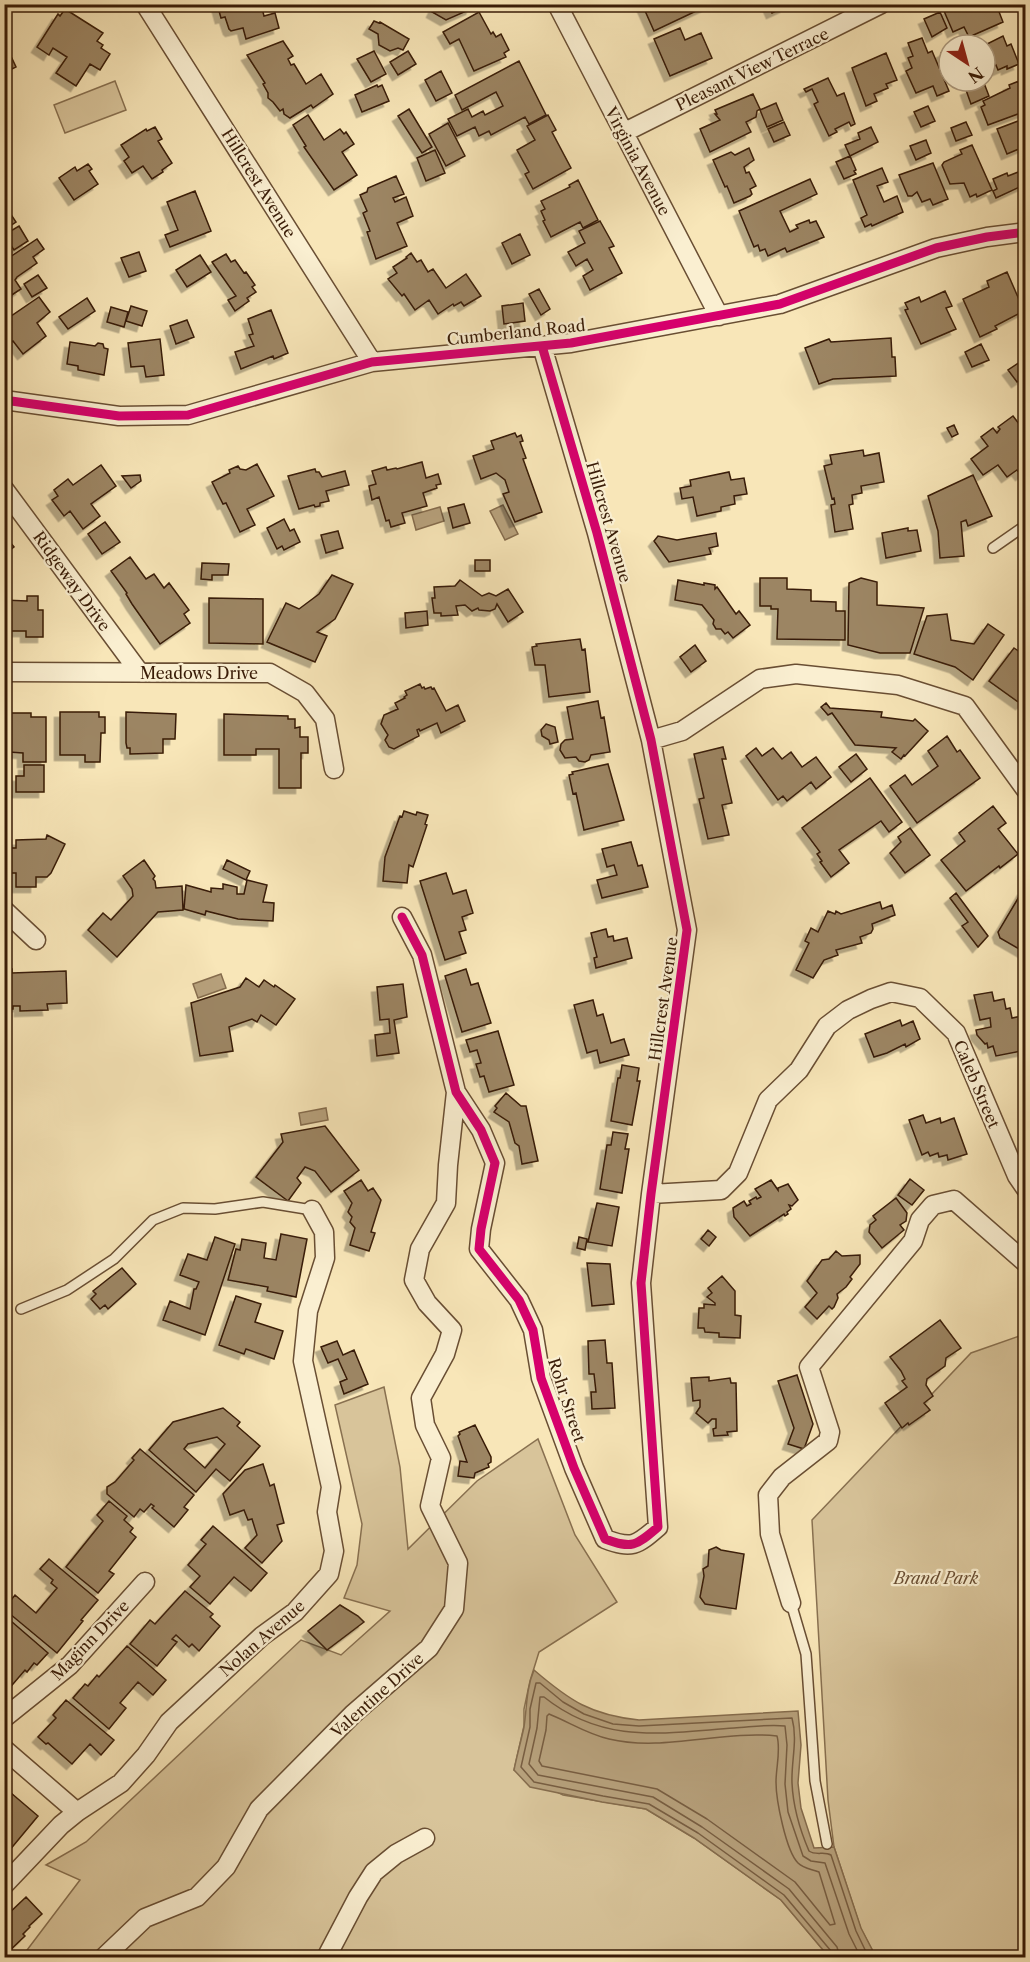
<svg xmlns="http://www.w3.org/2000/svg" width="1030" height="1962" viewBox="0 0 1030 1962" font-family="'Libre Caslon Text',serif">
<defs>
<filter id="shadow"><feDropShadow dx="-5.5" dy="5.5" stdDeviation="0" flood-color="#0004"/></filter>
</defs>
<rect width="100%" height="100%" fill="#f8e6b8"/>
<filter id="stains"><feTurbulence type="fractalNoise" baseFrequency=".00333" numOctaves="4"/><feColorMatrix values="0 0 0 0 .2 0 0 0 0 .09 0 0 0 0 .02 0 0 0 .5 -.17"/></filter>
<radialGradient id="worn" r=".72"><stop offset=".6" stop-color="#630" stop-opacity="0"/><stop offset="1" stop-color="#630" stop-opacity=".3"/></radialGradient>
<path fill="#d8c49a" stroke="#887050" stroke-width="1.5" d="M115,81L126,110L65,133L54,105Z
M1025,1334V1957H876L861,1929L834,1847L828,1800L812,1520L971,1353Z
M384,1387L400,1467L408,1549L477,1481L538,1439L575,1535L617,1602L539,1652L530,1681L524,1709V1726L514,1770L563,1795L646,1809L694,1838L781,1900L829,1957L21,1958L80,1880L46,1865L86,1842L301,1640L341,1655L390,1611L344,1598L357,1565L362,1524L335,1405Z"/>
<path fill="#b7a17c" stroke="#856c4d" stroke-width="1.5" d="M503,505L518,534L505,540L490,511Z
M440,507L444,521L416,530L412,515Z
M221,974L226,988L198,998L193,984Z
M326,1108L328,1120L301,1125L299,1113Z
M534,1670C570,1701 591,1715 639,1720L798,1711L801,1745L798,1783L801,1808L814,1848L834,1847L861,1928L876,1957H829L781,1900L694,1838L646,1809L602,1802L530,1787L514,1770C517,1755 521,1741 524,1727C527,1707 526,1689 534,1670Z"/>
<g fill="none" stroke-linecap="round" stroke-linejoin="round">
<path stroke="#785e42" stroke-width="1.5" d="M549,1714C569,1722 587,1734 609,1739C663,1752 723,1730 777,1736C781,1750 776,1767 776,1782C776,1800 786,1851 798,1863C804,1869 812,1869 819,1872L835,1924L830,1925L795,1882L707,1819L657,1789L542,1766L539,1761L546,1730L547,1716Z
M833,1958L831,1951L784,1895L698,1833L649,1804L603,1796L534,1782L521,1767L530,1727V1709L536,1683H540L563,1702L584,1714L613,1724L639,1726L792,1718C798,1740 791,1762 792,1783C793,1806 800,1830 809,1851C816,1856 824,1851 831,1855L856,1931L869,1958
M840,1958L837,1947L789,1889L702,1827L653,1797L538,1775L529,1764L537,1728L540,1697H544C604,1745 663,1733 734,1728C751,1727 769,1724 785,1726L787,1745L785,1784L788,1812L803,1856L811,1861L825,1863L849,1934L861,1958"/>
</g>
<path fill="#9c8563" stroke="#391c07" stroke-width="1.5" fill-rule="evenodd" filter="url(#shadow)" d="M217,4H261L264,16L275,13L279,28L246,39L243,28L231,31L229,29L225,17L221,18Z
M436,4H473L471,9L446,20L432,12Z
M642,4L667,6L711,4L654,31Z
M768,4H783L785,7L772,13Z
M951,4H996L1003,22L969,37L964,27L953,32L944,11L953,7Z
M65,9L103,33L97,41L103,45L101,48L110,54L100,70L90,64L76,86L56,73L67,57L53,48L49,55L37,47L58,14L60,16Z
M479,12L491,34L493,32L496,37L501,34L509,50L504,53L506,57L474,71L459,39L450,44L443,32Z
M940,12L947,28L932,37L924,19Z
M374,21L379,23L380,22L409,39L403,50L398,48L390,51L379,45L378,34L369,29Z
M680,28L685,40L701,33L712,58L670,76L654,39Z
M1003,36L1007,46L1011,44L1019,64L1007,69V66L998,70L996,65L985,72V45Z
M922,38L928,53L932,51L949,91L937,96L933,86L916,93L906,71L912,68L908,58L913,56L908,43Z
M283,41L293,56L288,59L291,65L294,64L306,84L321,74L333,94L313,108L311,105L290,118L284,114L283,109L280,111L273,102L268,98V93L263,84L265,83L247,55Z
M949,49V66L947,67L941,53Z
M8,50L16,67L4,73V51Z
M374,51L386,74L371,82L357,59Z
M408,51L416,64L398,75L390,62Z
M886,53L897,80L886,84L888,88L874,94L877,101L866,106L852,68Z
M519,61L546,115L529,124L525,117L491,135L489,131L479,136L475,127L457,136L448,119L468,109L472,117L483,111L485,115L503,106L496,92L462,110L455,95Z
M441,71L452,93L436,101L425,80Z
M828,78L837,96L844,93L855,124L851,126L849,122L835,129L837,132L829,136L814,104L818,102L812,89L806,92L804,89Z
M1019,81L1023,91L1026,90V111L988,125L981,107L985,105L983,101L1010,88L1009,85Z
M984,83L989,96L971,104L966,90Z
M377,85L378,87L382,85L389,101L362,112L355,95Z
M753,94L760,109L757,111L756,117L746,122L751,132L710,152L700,129L720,120L715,114H717L715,110Z
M776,103L783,120L767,127L760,110Z
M928,106L935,121L921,127L914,112Z
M409,109L432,147L422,153L398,116Z
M308,115L324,140L340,129L344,134L346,132L354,144L342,152L357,175L334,190L304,147L306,146L293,125Z
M548,115L556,130L552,132L571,168L533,189L525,174L529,172L517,150L535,140L527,126Z
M1026,118V146L1007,154L997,129Z
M784,122L790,135L774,142L768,129Z
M966,122L972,135L956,141L951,128Z
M448,123L465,156L446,166L429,134Z
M155,127L162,139L158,141L172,163L162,170L163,172L152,179L143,166L132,173L124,161L129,157L121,145L146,129L147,131Z
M871,127L878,142L850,156L845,145L860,139L858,133Z
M926,140L931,153L916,160L910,146Z
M972,145L992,190L977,197L976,194L970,197L964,183L950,184L942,165L944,162L962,154L960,150Z
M749,148L754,160L744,167L746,173L749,172L756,186L750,189L752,194L750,196L734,203L727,186L725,187L713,160L731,152L735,155Z
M435,150L445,173L426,181L417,158Z
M850,156L856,170L854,171L856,174L844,179L836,162Z
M933,163L948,199L933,205L930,199L922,202L917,192L912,196H908L899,175Z
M88,164L92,169L89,171L98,184L74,200L59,178L75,167L77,171Z
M882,168L888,182L877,186L884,202L897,196L903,212L872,226L871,224L865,227L861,218L867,215L853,180Z
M1026,169V184L996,198L993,191L997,189L993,179L1007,173L1008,176Z
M396,176L404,194L393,198L395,202L406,197L413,216L397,223L407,246L376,259L367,232L370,231L363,213L367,211L360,195L367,192L368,188Z
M810,179L817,194L780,211L790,232L798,228L796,225L809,220L810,223L816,221L824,237L787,252L785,248L768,256L765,249L760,251L758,245L754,247L739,211Z
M578,180L598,220L583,228L580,222L551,237L543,221L545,220L541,211L545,209L541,201L570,187L569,185Z
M195,191L211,231L170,247L165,235L178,230L167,202Z
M4,204L16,222L7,228L4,224Z
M600,221L614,246L609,248L622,273L590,290L583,276L593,270L587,259L576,266L568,252L585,243L579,231Z
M19,226L28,241L14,250L4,235Z
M520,234L530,255L512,264L502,243Z
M37,239L44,249L33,257L37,263L17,277L15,280L21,289L4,300V261Z
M139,252L146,271L129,277L121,258Z
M411,253L417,262L421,260L428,272L433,269L446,288L466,274L481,296L464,306L461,302L454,306L453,304L438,314L429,300L415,310L404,294L402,296L388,279L397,273L393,267L407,258L406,257Z
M226,254L231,262L235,260L244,273L246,272L255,285L252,287L256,292L247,298L249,301L235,311L228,300L236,296L212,262Z
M200,255L211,272L187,287L176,270Z
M1007,272L1024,311L995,326L997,329L980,337L963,299L989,287L987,281Z
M38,275L47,288L32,297L24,284Z
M539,289L550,309L541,315L529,294Z
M945,291L952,306L946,308L956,329L921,344L905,310L908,309L905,303L919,297L921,302Z
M39,297L50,312L37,323L46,336L23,354L13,341L4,346V321Z
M87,298L95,311L68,329L59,317Z
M523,303L525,321L504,324L502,306Z
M131,306L147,311L142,326L126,321Z
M111,307L128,312L124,327L107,322Z
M271,310L288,353L274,359L273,356L241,369L235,352L254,346L249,335L253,334L248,319Z
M187,320L194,337L176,344L170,326Z
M891,338L892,357H895L896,376L833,379L819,384L805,348L829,339L831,342Z
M160,339L164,375L146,377L144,366L131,367L128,343Z
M70,342L95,346L98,343L103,344L104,348L108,349L104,375L78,370V366L67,364Z
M981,344L989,360L972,367L965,352Z
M1026,358V376L1017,382L1008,370Z
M1013,416L1026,433V471L1021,475L1017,470L1007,477L998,465L983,475L971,459L988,446L981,437L993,428L997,433L1000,429L998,427Z
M954,425L958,434L952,437L947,428Z
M515,433L517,437L521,435L523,441L520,442L526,458L523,459L542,512L515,522L503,494L509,492L505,480L496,473L481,479L473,456L494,449L491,441Z
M863,450L864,456L879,453L884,482L861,486L862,493L852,495L853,504L849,505L853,529L835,532L831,505L835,504L834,498L832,499L824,466L832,464L830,455Z
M422,462L426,478L438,474L441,484L436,485L437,488L423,493L427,506L402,513L405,523L391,527L389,520L386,521L379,497L372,500L369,486L376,484L372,471L386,467L387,470L396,468L397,469Z
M257,464L274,496L247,509L255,525L240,532L226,503L223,504L212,482L230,473L229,470L238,466L240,469L246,470Z
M101,465L116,486L91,504L100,516L83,529L70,511L64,516L52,500L58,496L54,490L68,479L73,485Z
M315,469L316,472H319L322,477L345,471L349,485L326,491L329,501L320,503V506L315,507L314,505L299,509L288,476Z
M729,472L731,480L744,478L747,494L734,496L735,504L721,507V511L697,516L693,497L682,499L680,488L691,486L690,480Z
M140,475L141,481L131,488L122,476Z
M973,475L992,516L968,526L966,520L961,522L964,556L940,558L938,531L928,496Z
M464,504L470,523L453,528L448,508Z
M284,519L290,531L294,529L300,542L284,550L282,546L277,549L267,528Z
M105,522L120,542L102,554L88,534Z
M908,528V531L917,530L921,551L886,558L882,533Z
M338,531L343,548L326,553L321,535Z
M716,533L718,546L709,548L711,554L669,562L654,541L658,536L677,540Z
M4,535L14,547L4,555Z
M130,557L146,579L154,574L164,588L169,583L189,610L184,614L190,623L160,644L132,604L126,594L127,593L111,571Z
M475,560H490V571H475Z
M202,563L229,564L228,575H212V580L201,579Z
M332,575L353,584L335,619L317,632L327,636L315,662L267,642L286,603L299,609L319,594Z
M760,578H787V589L811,590V601L836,602V611H845V640L777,639L778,609H771V606H760Z
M861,578L877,582V605L924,608L910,653H880L848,645L849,583Z
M460,580L482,596L489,593L496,596L508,589L523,612L508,622L497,604L495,609L490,611L479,610L478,608L472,611L465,605L456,606L458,615L441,616V613H434L432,598H435L434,587L455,586Z
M678,580L704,585V583L715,585V589L717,587L736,614L739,611L750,625L733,638L728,632L725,634L721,629H716L713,624L714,620L702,605L675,600Z
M27,596H38V610H43V637H26V631H7V634H4V600L27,601Z
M209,598L263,599V644L209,643Z
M427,611L428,625L406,628L405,613Z
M947,614L951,640L974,644L988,624L1004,635L973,680L955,667L914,654L927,616Z
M580,639L582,650L585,649L590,692L549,697L545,665H535L532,647L537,646L536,644Z
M695,645L706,661L691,672L680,657Z
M1014,648L1026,656V700L1021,704L989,681Z
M420,684L422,688L424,687L425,689L431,687L432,689L434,688L446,711L458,705L465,721L441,733L437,723L420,731L419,729L417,730L419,736L394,749L389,747L385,740L388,735L381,724L384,715L398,709L395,703L405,698L404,697L407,695L405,691Z
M598,701L601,718L604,717L610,752L591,755L589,760L585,762L579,761L576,757L565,758L560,750L561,744L565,740L573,739L567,707Z
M826,703L830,708L882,712L881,717L913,721L915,719L928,731L905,756L904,755L901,759L892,752L896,748L855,745L832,713L828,715L821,707Z
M4,709H11V713H31V717H46V762H23V753L9,752V762H4Z
M60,712H99V717H105V733H101L100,762H85V755H60Z
M126,712L176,714L175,739H163V753L130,754V748H127L126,743Z
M224,714L288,716V719H295V728L300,727V737H308V753H301V788H279V749H256V755H224Z
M546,724L555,727L558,742L550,744L549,740L542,736L541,730Z
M947,736L957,752L960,750L980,778L917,823L890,786L905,775L912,785L938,766L928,751Z
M723,747L726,759H722L732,803L722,805L729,835L708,839L699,799L704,798L694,754Z
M756,748L762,756L773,748L782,759L791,752L802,767L816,757L831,777L816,789L811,782L787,801L783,796L778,800L746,756Z
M856,754L867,769L851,782L839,767Z
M608,764L624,820L584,830L576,793L573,794L569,775L573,774L572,772Z
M24,765H44V792H16V776H24Z
M870,778L902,822L889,832L881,821L839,850L849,863L831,877L820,862L822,861L817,854L820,852L802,828Z
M993,806L1006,823L998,829L1018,854L1000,868L999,866L966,891L941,860L965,841L959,833Z
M404,811L416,815L417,812L428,815L425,824L427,825L413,867L409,865L407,883L383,881L385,857L400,816L402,817Z
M910,828L930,855L905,873L890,853L901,842L898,837Z
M47,835L65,844L51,873L47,877H36V887H16V873H4V848H16V840L46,839Z
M631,842L638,866L642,865L648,887L602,898L597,880L617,875L614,865L607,867L602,849Z
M144,860L155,876L153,879L155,881L156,888L182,886L183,910L158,912L117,957L88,930L103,913L111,920L133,896L132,889L123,876Z
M227,860L250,871L246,880L223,869Z
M446,873L453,894L466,890L473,913L462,917L466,930L459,932L466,953L445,960L420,881Z
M247,880L267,885L263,902L274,903L273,921L238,919L206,911L205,915L184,909L186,885L211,892V888L223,889V884L237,887V894H244Z
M1023,890L1026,891V953L1000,938L998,932Z
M956,893L988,936L978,947L962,926L968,922L950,898Z
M880,902L882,909L892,905L895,915L872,924L873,929L871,933L860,937L862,943L836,950L838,955L824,960L813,978L796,970L809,943L805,941L811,928L818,932L828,911L835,914L836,911L841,914Z
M606,929L608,937L613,936L614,941L627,938L632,958L596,968L594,958L597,957L591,933Z
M4,969H12V973L66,971L67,1003L47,1004L48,1010L20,1011V1006H13V1009H4Z
M466,969L471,985L478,983L491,1023L462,1032L445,976Z
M246,978L259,987L264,980L274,987L275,985L295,999L276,1025L261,1015L257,1022L252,1019L229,1027L233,1051L200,1056L191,1003L240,987Z
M403,984L407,1017L394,1020L399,1053L377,1056L375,1035L390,1033L389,1019L380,1020L377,987Z
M992,992L994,1001L1004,999L1006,1009L1010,1008L1012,1018L1026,1015V1050L996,1056L993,1046L988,1048L987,1043L985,1044L977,1035L976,1030L991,1027L990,1018L980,1020L974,995Z
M593,1000L597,1016L603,1014L611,1043L624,1039L629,1055L600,1063L597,1050L587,1053L574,1005Z
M900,1020L902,1026L913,1021L920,1039L906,1047L905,1044L887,1053L874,1057L865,1034Z
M498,1031L514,1085L489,1092L484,1076L480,1077L476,1064L481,1063L477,1050L470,1052L466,1040Z
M622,1065L639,1068L637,1081H640L632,1125L611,1121L618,1078H620Z
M506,1093L521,1106H526L538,1161L522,1164L519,1146L515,1143L509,1122L494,1112L497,1108L495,1106Z
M923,1115L926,1123L940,1118L941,1123L954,1118L967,1154L948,1160L947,1155L939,1157L938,1153L930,1156L928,1152L922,1155L909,1120Z
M325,1126L359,1170L331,1192L315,1171L305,1167L297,1178L301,1183L288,1201L256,1177L283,1142L281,1134Z
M613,1132L628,1134L625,1149H629L622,1193L600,1189L607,1145H611Z
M910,1179L924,1190L912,1205L898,1195Z
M361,1180L368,1191L373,1188L381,1200L371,1232L375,1233L369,1251L350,1245L355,1228L350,1222L352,1217L348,1212L352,1203L344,1191Z
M771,1180L778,1190V1188L788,1184L798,1200L792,1206L789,1205L791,1209L787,1212L788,1214L785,1216L784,1214L750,1236L734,1217L733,1208L744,1201L747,1206L751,1204L749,1201L756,1197L757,1199L761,1197L755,1189Z
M896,1198L907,1213L906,1221L900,1225L904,1230L882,1248L869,1232L870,1225L876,1220L873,1216Z
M597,1203L619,1207L612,1246L588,1242Z
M708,1230L716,1237L709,1246L701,1239Z
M281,1234L307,1239L296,1297L267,1291L268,1287L228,1280L236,1249L240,1250L242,1239L266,1243L264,1258L276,1260Z
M215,1237L235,1244L205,1335L163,1320L170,1301L190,1309L194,1289H196L199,1282L180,1275L188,1254L207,1260Z
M579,1237L587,1239L585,1250L577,1248Z
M836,1251L842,1256L860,1255V1264L850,1277L852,1279L846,1287L837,1294L838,1298L834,1307L832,1309L829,1306L817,1319L805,1307L817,1293L807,1281L822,1260L829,1259Z
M587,1263L610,1264L614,1304L592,1306Z
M122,1268L136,1284L108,1309L105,1305L100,1309L91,1299L96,1294L93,1291Z
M722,1276L735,1291V1315L741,1316L740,1338L719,1337V1333L705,1332L704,1328H698L699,1308H704V1304L715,1305V1303L707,1297L712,1293L708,1288Z
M236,1296L261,1304L255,1322L283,1331L274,1359L246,1349L244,1354L219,1345Z
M940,1320L961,1348L946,1358L945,1366L927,1379L926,1385L933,1396L924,1403L930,1410L909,1425L908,1423L902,1428L885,1403L907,1387L902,1381L905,1379L901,1371L890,1357Z
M605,1340L607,1363H612L615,1408L592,1409L591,1392H596L594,1374H589L588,1341Z
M337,1341L343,1355L354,1350L368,1384L344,1394L340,1382L347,1379L338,1359L328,1363L321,1347Z
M797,1375L813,1424L804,1449L788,1444L794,1428L778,1381Z
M709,1377V1381L730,1378L731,1383H736L737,1431L727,1432L728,1435L714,1436L713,1429L716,1428V1419H712L708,1423L696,1413L700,1407V1400L693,1401L691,1378Z
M223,1408L240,1422L237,1426L260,1446L230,1481L216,1469L196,1492L149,1450L173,1422ZM217,1437L225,1444L205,1468L184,1449L188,1444Z
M475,1425L491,1457V1462L488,1464L489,1467L475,1473L474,1478L458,1476L460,1461L467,1462L458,1436L460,1434L459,1432Z
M140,1449L194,1495L184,1507L188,1510L174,1527L152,1508L154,1506L151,1504L144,1512L140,1509L134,1517L107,1494V1487L115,1482L134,1460L132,1458Z
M263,1464L270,1486L274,1484L284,1523L277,1525L282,1541L262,1563L245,1548L257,1535L252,1519L248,1520L244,1510L230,1515L223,1494L245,1470Z
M109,1501L127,1516L124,1520L133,1528L130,1532L136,1537L109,1571L114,1574L98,1593L66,1567L103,1521L97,1515Z
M213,1526L267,1573L251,1591L234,1577L210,1604L190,1587L200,1576L188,1565L206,1544L201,1540Z
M716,1547L721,1550L744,1554L736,1609L705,1604L700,1597L704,1576L703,1569L708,1566L709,1550Z
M49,1559L98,1600L81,1620L83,1621L57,1653L4,1609L15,1595L36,1613L57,1588L51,1583L53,1580L40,1569Z
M185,1591L213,1614L210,1617L220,1626L199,1651L192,1644L189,1647L176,1635L172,1639L177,1642L157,1666L130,1644L150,1620L155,1624Z
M340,1605L358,1616L364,1622L327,1650L308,1631Z
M4,1615L48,1653L37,1665L34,1663L27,1672L25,1670L7,1691L4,1689Z
M127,1646L166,1680L153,1695L138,1682L120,1703L126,1708L109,1729L73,1698L85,1684L88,1686L97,1675L99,1677Z
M66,1700L114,1740L101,1755L90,1744L72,1764L48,1743L46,1744L38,1737L56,1718L53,1715Z
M4,1787L38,1816L4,1857Z
M26,1897L42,1914L29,1926L30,1927L23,1934L25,1936L6,1954L4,1918Z"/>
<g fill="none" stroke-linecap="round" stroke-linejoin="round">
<g stroke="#694e33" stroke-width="12">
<path id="lane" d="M993,548L1026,525
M21,1309L67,1290L114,1259L153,1220L183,1208L215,1209L263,1202L312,1210
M791,1603L806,1654L815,1781L827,1844"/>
</g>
<g stroke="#694e33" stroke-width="21">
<path id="street" d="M145,4L372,362
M557,4L719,316
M623,133L881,4
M4,400L119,416L188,415L372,362L571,343L780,304L936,248L987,237L1026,232
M4,489L140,673
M4,672L270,673L305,693L325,719L334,769
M651,740L682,731L760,679L796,674L898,685L965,706L1026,790
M4,910L36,940
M402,917L422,955L456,1092L481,1130L495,1163L481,1229L479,1249L519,1300L533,1330L541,1378L574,1468L605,1539C632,1549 636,1546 658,1527L641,1283L651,1194L687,930L651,740L597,533L542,346
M651,1194L721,1190L738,1173L768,1100L799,1070L827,1026L848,1010L871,999L891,992L920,998L956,1033L1017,1176L1026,1189
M791,1603L770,1534L768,1495L782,1477L828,1441L830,1432L809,1367L913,1241L920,1220L933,1205L954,1200L1026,1263
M4,1718L70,1665L145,1582
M4,1749L77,1812
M4,1885L61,1825L77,1812L121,1783L146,1755L169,1722L262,1636L295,1612L329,1574L334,1551L327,1512L331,1487L303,1361L308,1311L325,1258L324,1232L312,1210
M103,1958L145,1918L197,1897L226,1867L259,1809L353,1714L429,1648L454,1609L458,1563L430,1506L441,1458L425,1425L421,1398L445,1354L452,1330L427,1303L414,1280L420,1249L446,1203L448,1165L456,1092
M326,1958L358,1897L374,1872L396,1854L425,1838"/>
</g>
<use href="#lane" stroke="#faefd1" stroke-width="9"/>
<use href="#street" stroke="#faefd1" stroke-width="18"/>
<g stroke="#faefd1" stroke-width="13">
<path id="cycleway" d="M4,400L119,416L188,415L372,362L571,343L780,304L936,248L987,237L1026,232
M402,917L422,955L456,1092L481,1130L495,1163L481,1229L479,1249L519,1300L533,1330L541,1378L574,1468L605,1539C632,1549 636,1546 658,1527L641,1283L651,1194L687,930L651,740L597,533L542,346"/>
</g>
<use href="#cycleway" stroke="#d6006c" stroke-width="9"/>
</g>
<g text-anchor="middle" stroke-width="4.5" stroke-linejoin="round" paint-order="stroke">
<g font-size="16" fill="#391c07" stroke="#faefd1">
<text transform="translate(752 69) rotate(-26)" y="6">Pleasant View Terrace</text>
<text transform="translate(638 161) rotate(62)" y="6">Virginia Avenue</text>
<text transform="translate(259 183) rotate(58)" y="6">Hillcrest Avenue</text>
<text transform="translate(516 332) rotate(-6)" y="6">Cumberland Road</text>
<text transform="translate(609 522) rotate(74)" y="6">Hillcrest Avenue</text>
<text transform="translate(72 581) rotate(54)" y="6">Ridgeway Drive</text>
<text x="199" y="679">Meadows Drive</text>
<text transform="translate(663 999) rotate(-82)" y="6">Hillcrest Avenue</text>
<text transform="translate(977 1084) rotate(67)" y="6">Caleb Street</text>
<text transform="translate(567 1400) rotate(72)" y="6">Rohr Street</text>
<text transform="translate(262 1638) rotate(-41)" y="6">Nolan Avenue</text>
<text transform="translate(90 1640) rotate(-46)" y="6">Maginn Drive</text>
<text transform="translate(377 1695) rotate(-42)" y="6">Valentine Drive</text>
</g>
<g font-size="16" font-style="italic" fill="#694e33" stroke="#faefd1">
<text x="936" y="1584">Brand Park</text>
</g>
</g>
<rect width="1030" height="1962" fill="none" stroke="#f8e6b8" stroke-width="24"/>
<rect x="6" y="6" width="1018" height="1950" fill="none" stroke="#391c07" stroke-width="3"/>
<rect x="12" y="12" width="1006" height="1938" fill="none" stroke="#391c07" stroke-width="1.5"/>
<g transform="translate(967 63) rotate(144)"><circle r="28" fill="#faefd1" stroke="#ad9b80" stroke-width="1.5"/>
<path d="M0-4.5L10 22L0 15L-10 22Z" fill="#8f2418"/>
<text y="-9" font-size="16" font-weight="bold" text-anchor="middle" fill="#391c07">N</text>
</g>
<rect width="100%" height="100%" filter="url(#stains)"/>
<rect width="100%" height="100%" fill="url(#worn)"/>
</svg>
